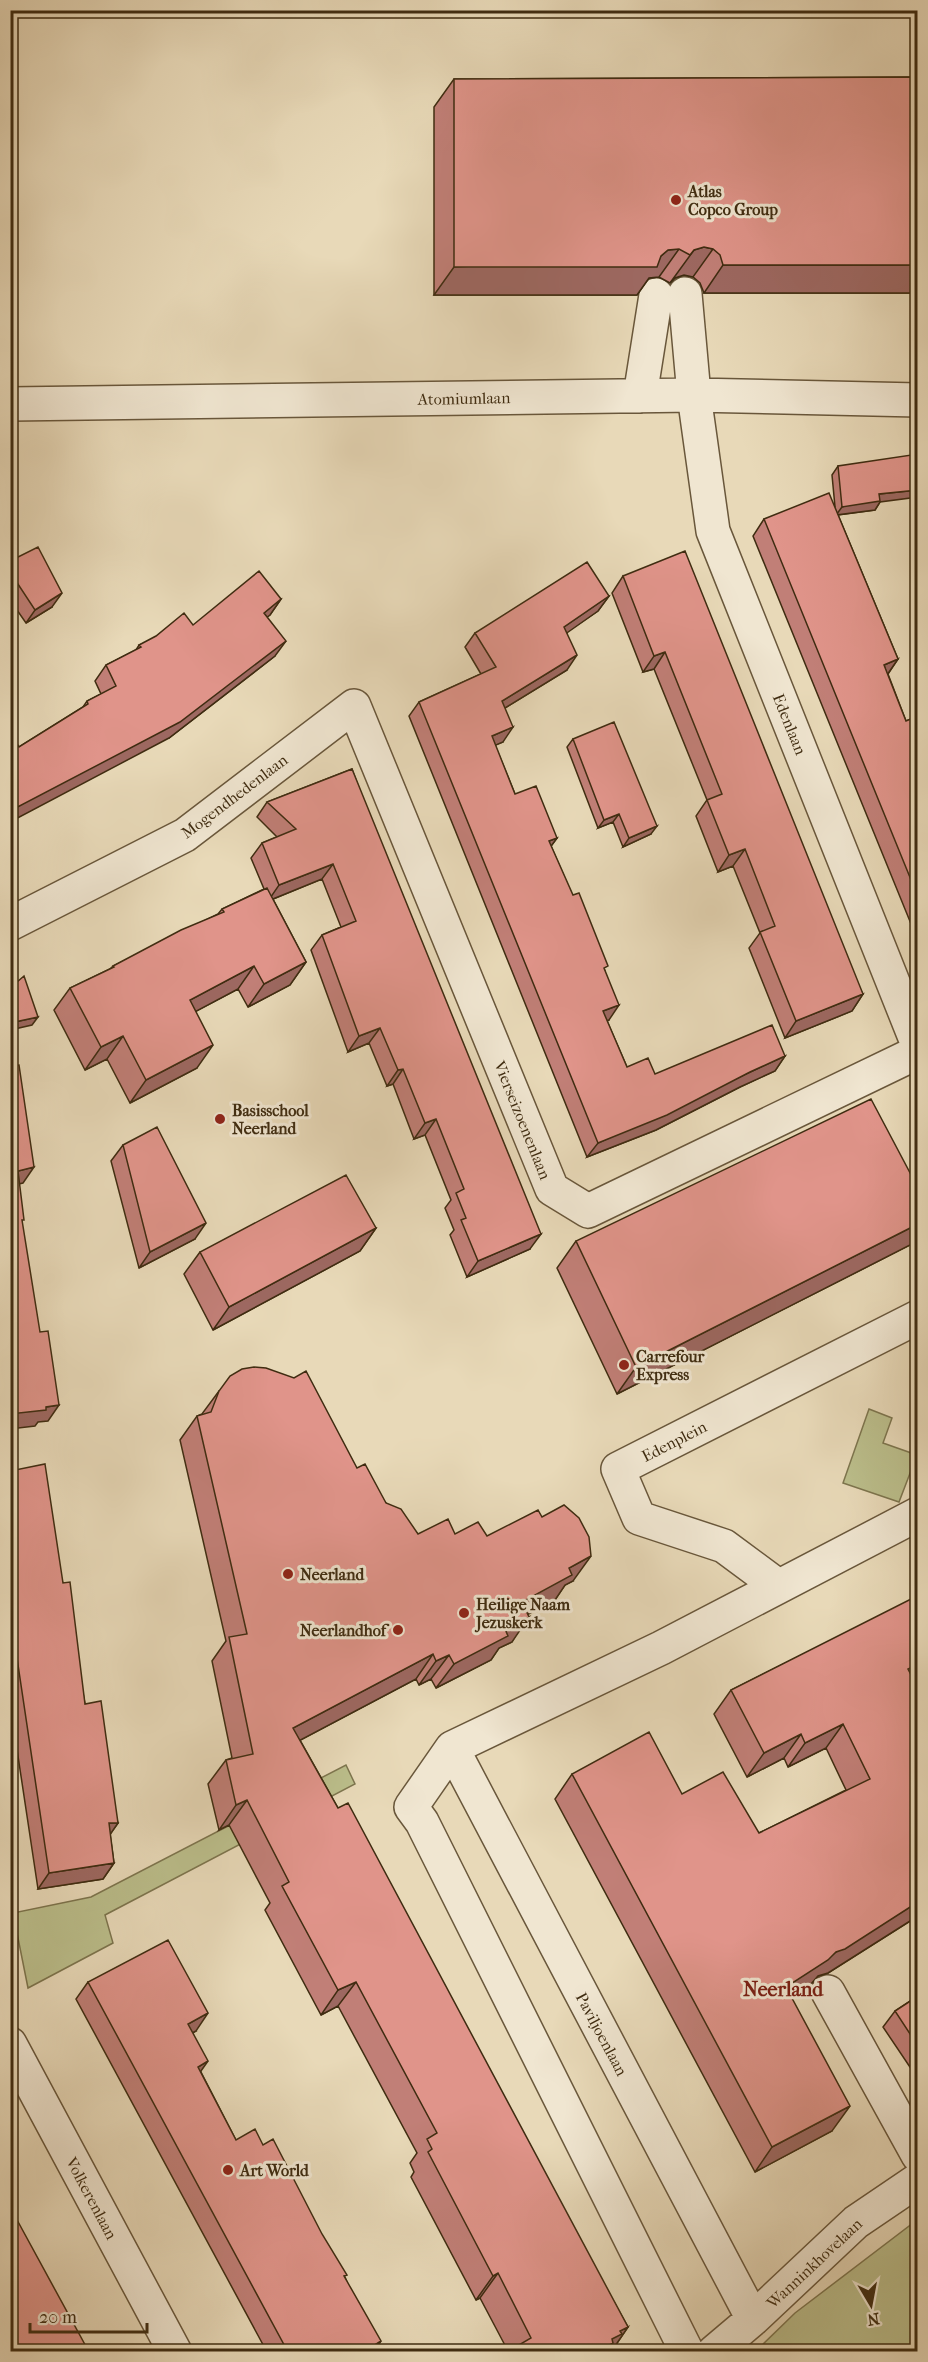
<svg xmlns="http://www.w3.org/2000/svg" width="928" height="2362" viewBox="0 0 928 2362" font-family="'IM FELL French Canon',serif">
<rect width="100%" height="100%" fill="#e8d9b8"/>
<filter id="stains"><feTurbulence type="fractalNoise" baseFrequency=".00333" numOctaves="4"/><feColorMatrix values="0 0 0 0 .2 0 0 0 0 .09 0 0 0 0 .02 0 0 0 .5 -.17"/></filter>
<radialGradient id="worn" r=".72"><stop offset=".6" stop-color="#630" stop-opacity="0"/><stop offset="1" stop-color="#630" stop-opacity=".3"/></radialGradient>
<path fill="#bbbe8b" stroke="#7d754e" stroke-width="1.5" d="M869,1409L892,1418L883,1443L917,1455L899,1502L843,1483Z
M346,1765L355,1784L105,1915L113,1943L28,1988L13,1913L91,1897Z
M917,2220V2351H756L795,2313Z"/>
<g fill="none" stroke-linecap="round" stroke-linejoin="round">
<g stroke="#69573b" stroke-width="36">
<path id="minor" d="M685,294L694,395L713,531L918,1045
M640,396L656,295
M10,404L694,395L918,400
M10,924L185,835L354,706L552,1189L588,1211L918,1052
M778,1586L724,1546L639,1518L618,1469L918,1317
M452,1748L753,2319
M828,1992L918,2155
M10,2044L175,2352
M687,2352L422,1822L411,1807L452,1748L661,1648L918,1514
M714,2352L753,2319L856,2222L918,2180"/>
</g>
<use href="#minor" stroke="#f0e6d1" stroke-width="33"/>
</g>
<path fill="#c17f77" stroke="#3f2c11" stroke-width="1.5" d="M918,77V293H704L700,283L693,277L684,275L675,278L670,283L659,277L649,278L637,295H434V107L454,79Z
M838,466L880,502L875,510L838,515L898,659L888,674L906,721L918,716V941L753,536L764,519L835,507L832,475Z
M10,561L52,607L26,623L10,600Z
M623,576L863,994L852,1011L785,1038L749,948L760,933L733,866L718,872L696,816L707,800L654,669L643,672L612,593Z
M609,596L598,611L567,632V670L505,708L503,742L495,745L515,794L557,838L551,846L605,971L609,1020L607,1021L627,1067L655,1074L785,1056L775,1071L740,1087L656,1130L587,1157L409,716L419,702L481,674L465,647L475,633Z
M281,599L270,615L267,617L275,656L169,738L19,747L83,707L87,701L101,694L95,681L106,665L136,650L139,645L193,625Z
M573,739L651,834L623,847L613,822L598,828L567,747Z
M352,769L530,1249L467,1277L450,1235L454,1230L445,1208L451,1200L425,1135L414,1139L393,1084L387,1086L369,1043L348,1052L311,950L322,935L341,927L322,879L273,899L306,962L290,985L248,1007L238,989L196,1011L197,1068L130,1103L107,1059L85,1070L54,1010L70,988L110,969L113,966L218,914L222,909L264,889L251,858L262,843L277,837L257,817L267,802Z
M123,1145L195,1239L139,1268L111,1161Z
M918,1224V1238L914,1243L617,1394L557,1268L576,1241Z
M376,1228L360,1251L213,1330L184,1274L200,1252Z
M219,1391L357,1468L386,1503L418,1534H455L487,1536L573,1581L565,1585L555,1600L528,1614L512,1642L499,1648L491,1660L436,1688L431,1679L419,1685L416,1679L300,1740L628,2327L611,2352H507L508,2351L480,2298L476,2300L411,2177L414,2172L410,2163L417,2153L338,2006L321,2015L265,1910L270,1903L229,1825L219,1830L208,1784L226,1760L232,1758L212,1661L226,1641L180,1440L197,1416L202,1414Z
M10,1471L63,1583L85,1704L118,1823L110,1834L114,1863L103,1879L38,1889L10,1703Z
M918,1597V1679L914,1681L918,1688V1916L828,1973L818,1976L811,1984L791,1997L832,2131L755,2172L555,1799L572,1774L682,1794L759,1833L846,1790L826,1748L788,1767L784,1758L747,1777L714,1714L731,1690Z
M88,1982L196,2031L193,2033L201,2072L236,2140L263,2145L345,2277L376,2352H267L76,1999Z
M918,1996V2079L883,2027L895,2011Z"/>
<path fill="#9d6861" stroke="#3f2c11" stroke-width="1.5" d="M704,247L713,249L693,277L684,275L675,278L670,283L694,250Z
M679,249L659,277L649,278L637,295H434L454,267L661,256L668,250Z
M723,265H918V293H704Z
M918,490V497L880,502L875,510L836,515L842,507L879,494Z
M62,593L52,607L26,623L35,610Z
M609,596L598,611L554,642L564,627Z
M281,599L270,615L252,628L264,613Z
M286,641L275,656L169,738L10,822V811Z
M665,652L654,669L643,672L654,656Z
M577,655L567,670L492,716L502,701Z
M898,659L887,675L884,665Z
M513,727L503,742L482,751L492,736Z
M619,814L613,822L598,828L604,820Z
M657,826L651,834L623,847L629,838Z
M557,838L546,853L549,841Z
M745,849L733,866L718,872L729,855Z
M333,864L322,879L268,901L279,885Z
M306,962L290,985L248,1007L264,984Z
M254,966L238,989L174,1023L190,1000Z
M863,994L852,1011L785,1038L796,1021Z
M619,1005L609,1020L593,1026L603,1011Z
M38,1017L32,1025L10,1030V1023Z
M380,1028L369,1043L348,1052L359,1036Z
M123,1036L107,1059L85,1070L101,1047Z
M213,1045L197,1068L130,1103L146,1080Z
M785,1056L775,1071L740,1087L656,1130L587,1157L598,1143Z
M403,1069L393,1084L387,1086L398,1070Z
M436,1119L425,1135L414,1139L425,1123Z
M34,1167L23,1183L10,1186L18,1171Z
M206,1223L195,1239L139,1268L150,1252Z
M918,1224V1238L914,1243L617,1394L636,1367Z
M376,1228L360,1251L213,1330L229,1307Z
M541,1234L530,1249L467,1277L478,1261Z
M59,1405L48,1421L38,1422L35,1426L10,1429V1414L46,1407Z
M591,1556L573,1581L565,1585L555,1600L504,1627L522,1602L569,1568Z
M529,1617L512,1642L499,1648L491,1660L436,1688L454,1664L505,1629Z
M433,1654L416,1679L276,1753L293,1728Z
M449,1655L431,1679L419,1685L436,1661Z
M918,1664V1679L890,1693L908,1669Z
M843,1724L826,1748L788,1767L805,1743Z
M801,1734L784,1758L747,1777L764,1753Z
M247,1800L229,1825L219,1830L236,1805Z
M109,1823H118L107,1839Z
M114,1863L103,1879L38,1889L49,1873Z
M918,1902V1916L828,1973L818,1976L811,1984L769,2011L786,1987L836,1952Z
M356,1982L338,2006L321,2015L338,1990Z
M208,2013L196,2031L176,2041L188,2024Z
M208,2061L196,2078L198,2067Z
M850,2106L832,2131L755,2172L772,2147Z
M498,2273L480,2298L476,2300L493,2276Z
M628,2327L611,2352H599L620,2331Z
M381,2341L374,2352L373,2346Z"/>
<path fill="#e0948a" stroke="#3f2c11" stroke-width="1.5" d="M918,77V265H723L720,255L713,249L704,247L694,250L690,255L679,249L668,250L661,256L657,267H454V79Z
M918,454V490L879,494L880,501L842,507L838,466Z
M829,493L898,659L884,665L906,721L918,716V897L764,519Z
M38,547L62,593L35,610L10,572V561Z
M685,551L863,994L796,1021L760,932L775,926L745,849L729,855L707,800L722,794L665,652L654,656L623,576Z
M587,562L609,596L564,627L577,655L502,701L513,727L492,736L515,794L536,786L557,838L549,841L573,895L579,893L608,966L604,968L619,1005L603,1011L627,1067L648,1058L655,1074L772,1025L785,1056L750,1072L667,1115L598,1143L419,702L496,667L475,633Z
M259,571L281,599L264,613L286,641L180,722L10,811V731L19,747L88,704L87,701L116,686L106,665L141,647L139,645L156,636L184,613L193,625Z
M614,722L657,826L629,838L619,814L604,820L573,739Z
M352,769L541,1234L478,1261L461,1220L466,1218L456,1193L464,1189L436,1119L425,1123L403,1069L398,1070L380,1028L359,1036L322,935L356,921L333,864L279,885L262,843L296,829L267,802Z
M267,888L306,962L264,984L254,966L190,1000L213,1045L146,1080L123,1036L101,1047L70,988L114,967L113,966L181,930L224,912L222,909Z
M24,976L38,1017L10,1023V988Z
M19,1065L34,1167L18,1171L24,1220H22L40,1332L48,1331L59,1405L46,1407V1410L10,1414V1066Z
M871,1099L918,1188V1224L636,1367L576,1241Z
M157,1127L206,1223L150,1252L123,1145Z
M346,1175L376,1228L229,1307L200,1252Z
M254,1367L266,1368L294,1378L306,1371L357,1468L365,1464L386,1503L401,1509L418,1534L448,1519L455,1534L478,1522L487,1536L538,1510L542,1517L564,1505L579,1518L589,1537L591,1556L569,1568L572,1575L522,1602L529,1617L505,1629L508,1636L454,1664L449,1655L436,1661L433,1654L293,1728L338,1808L348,1803L628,2327L620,2331L622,2334L612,2339L613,2343L600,2350L601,2352H507L531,2338L498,2273L493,2276L428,2152L432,2149L427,2139L437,2133L356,1982L338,1990L282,1886L289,1882L247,1800L236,1805L226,1760L253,1754L229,1637L247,1634L197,1416L211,1412L219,1391L230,1376L242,1369Z
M45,1464L63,1583L70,1582L85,1704L101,1701L118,1823H109L114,1863L49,1873L10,1611V1471Z
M917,1596L918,1664L908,1669L918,1688V1902L845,1949L836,1952L828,1960L786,1987L850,2106L772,2147L572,1774L649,1732L682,1794L723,1772L759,1833L870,1779L843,1724L805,1743L801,1734L764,1753L731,1690Z
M168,1940L208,2013L188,2024L208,2061L198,2067L236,2140L255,2129L263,2145L273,2139L322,2234L347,2275L344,2276L381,2341L373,2346L376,2352H288L88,1982Z
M918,1996V2046L895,2011Z
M10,2207L89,2352H10Z"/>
<g fill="#8f2418" stroke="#f0e6d1" stroke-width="2">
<circle cx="676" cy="200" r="6"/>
<circle cx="220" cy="1119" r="6"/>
<circle cx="624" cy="1365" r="6"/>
<circle cx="288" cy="1574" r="6"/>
<circle cx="464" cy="1613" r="6"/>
<circle cx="398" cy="1630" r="6"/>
<circle cx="228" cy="2170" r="6"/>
</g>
<g text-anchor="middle" stroke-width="6" stroke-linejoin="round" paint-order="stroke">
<g font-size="16" font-weight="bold" fill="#3f2c11" stroke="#f0e6d1" text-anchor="start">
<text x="688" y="197">Atlas<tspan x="688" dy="18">Copco Group</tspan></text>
<text x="232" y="1116">Basisschool<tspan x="232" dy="18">Neerland</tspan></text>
<text x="636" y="1362">Carrefour<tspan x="636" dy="18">Express</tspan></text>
<text x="300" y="1580">Neerland</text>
<text x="476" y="1610">Heilige Naam<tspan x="476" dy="18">Jezuskerk</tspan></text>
<text x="386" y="1636" text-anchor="end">Neerlandhof</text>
<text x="240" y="2176">Art World</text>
</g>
<g font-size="16" fill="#3f2c11" stroke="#f0e6d1">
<text transform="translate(464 398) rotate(-1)" y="6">Atomiumlaan</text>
<text transform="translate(790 724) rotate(68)" y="6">Edenlaan</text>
<text transform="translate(234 796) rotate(-37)" y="6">Mogendhedenlaan</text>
<text transform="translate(523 1120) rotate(68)" y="6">Vierseizoenenlaan</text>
<text transform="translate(674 1441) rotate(-27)" y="6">Edenplein</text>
<text transform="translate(602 2034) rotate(62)" y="6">Paviljoenlaan</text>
<text transform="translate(92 2198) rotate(62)" y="6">Volkerenlaan</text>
<text transform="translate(814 2263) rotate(-43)" y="6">Wanninkhovelaan</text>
</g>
<g font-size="20" font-weight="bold" fill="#7a1f14" stroke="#f0e6d1">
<text x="783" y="1996">Neerland</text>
</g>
</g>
<rect width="928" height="2362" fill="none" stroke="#e8d9b8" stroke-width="36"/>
<rect x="12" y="12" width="904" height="2338" fill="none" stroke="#3f2c11" stroke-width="3"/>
<rect x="18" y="18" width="892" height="2326" fill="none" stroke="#3f2c11" stroke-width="1.5"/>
<g transform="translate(871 2305) rotate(170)" stroke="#f0e6d1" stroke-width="4.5" paint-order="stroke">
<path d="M0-4.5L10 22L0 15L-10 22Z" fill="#3f2c11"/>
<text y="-9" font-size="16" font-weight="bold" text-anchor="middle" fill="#3f2c11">N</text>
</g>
<path d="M30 2323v9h117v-9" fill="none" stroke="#3f2c11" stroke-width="3"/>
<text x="39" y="2323" font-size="18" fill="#3f2c11" stroke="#f0e6d1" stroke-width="4.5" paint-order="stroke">20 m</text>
<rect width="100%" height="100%" filter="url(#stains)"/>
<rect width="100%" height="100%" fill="url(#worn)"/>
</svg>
